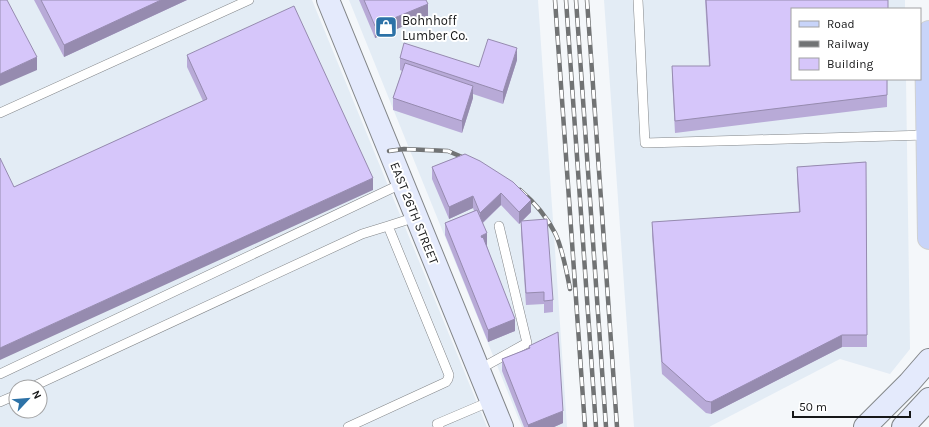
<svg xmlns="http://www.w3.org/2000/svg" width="929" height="427" viewBox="0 0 929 427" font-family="Karla,sans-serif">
<rect width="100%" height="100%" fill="#f4f7fa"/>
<path fill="#e3ecf5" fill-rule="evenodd" d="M0,0H312L487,427H0ZM16,387H40V411H16Z
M349,0H538L567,427H522Z
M604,0H905V9H792V79H906L910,349L890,374L840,359L709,427H634Z"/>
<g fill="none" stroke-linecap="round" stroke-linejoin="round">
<g stroke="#838689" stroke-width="10">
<path id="lane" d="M638,0L645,143L927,135
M0,113L249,0
M478,370L527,343L499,226
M0,374L403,183
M32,387L362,234L388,226
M0,402L16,395
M348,427L446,382L448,379L449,375L388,226L416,217
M439,427L437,424L491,401"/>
</g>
<g stroke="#838689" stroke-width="24">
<path id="secondary" d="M328,0L502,427
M865,427L909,383L929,360
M903,427L929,399"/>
</g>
<g stroke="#d0d1d1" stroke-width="24">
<path id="primary" d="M929,32L926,35L929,238"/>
</g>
<use href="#lane" stroke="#fff" stroke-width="9"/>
<use href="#secondary" stroke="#e4eafc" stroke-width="22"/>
<use href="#primary" stroke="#c8d4f9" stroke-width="22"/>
<g stroke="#717374" stroke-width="4.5">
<path id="rail" d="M555,0L585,427
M566,0L596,427
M576,0L606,427
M587,0L617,427
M389,151L404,149L448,151L469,160
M520,190C534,202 547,217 555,233C562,247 567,273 570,289"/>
</g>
<use href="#rail" stroke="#fff" stroke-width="3" stroke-dasharray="9" stroke-linecap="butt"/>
</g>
<path fill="#b8aad7" d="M34,0H187L64,57Z
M359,0H426L428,16L375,38Z
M705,0H888L887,107L675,133L672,78V66H709Z
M187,55L373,190L14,187L203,101L187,67Z
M400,58L479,67L517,60L503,104L473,94V98L462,133L393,110V98L402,71L400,70Z
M465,154L531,212L522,221L553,300V312L544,313V304L526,305L521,233V222L519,224L501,205L483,223L487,246L515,331L488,342L445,235V223L474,211L473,208L449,219L432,179V167Z
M866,162L867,347H842L711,414L706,413L662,374L652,235V222L799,212L797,179V167Z
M529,346L563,423L554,427H524L502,371V359L529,348Z"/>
<path fill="#968baf" d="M161,0H187L64,57V45Z
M428,4V16L375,38V26Z
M517,48V60L503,104V92Z
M37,57V70L0,86V74Z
M473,86V98L462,133V121Z
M373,178V190L0,360V348Z
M501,193V205L480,225V213Z
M473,196V208L449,219V207Z
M531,200V212L519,224V212Z
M487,233V246L481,248V236Z
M515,319V331L488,342V330Z
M842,335V347L711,414V402Z
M563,411V423L554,427H528V425Z"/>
<path fill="#d6c6fa" stroke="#968baf" d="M0,0H7L37,57L0,74Z
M41,0H161L64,45Z
M364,0H426L428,4L375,26Z
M706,0H888V9H792V79H887V95L675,121L672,66H710Z
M294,6L373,178L0,348V158L14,187L207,99L187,55Z
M488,39L517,48L503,92L400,58L404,43L479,67Z
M405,63L473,86L462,121L393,98Z
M465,154L480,161L513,182L531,200L519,212L501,193L480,213L473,196L449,207L432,167Z
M866,162L867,335H842L711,402L706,401L662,362L652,222L800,212L797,167Z
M477,210L487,233L481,236L482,238L483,237L515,319L488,330L445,223Z
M547,219L553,300L544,301V292L526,293L521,221Z
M558,332L563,411L528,425L502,359L530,348L529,346Z"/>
<defs>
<g id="shop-square" transform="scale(1.15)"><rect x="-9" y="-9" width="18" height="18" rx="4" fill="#2d72a7" stroke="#fff"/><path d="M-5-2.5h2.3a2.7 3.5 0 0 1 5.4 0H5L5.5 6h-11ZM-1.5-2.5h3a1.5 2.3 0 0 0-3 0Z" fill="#fff"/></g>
</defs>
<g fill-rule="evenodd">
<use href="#shop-square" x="386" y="27"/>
</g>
<g text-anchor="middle" stroke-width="4" stroke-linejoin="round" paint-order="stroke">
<g font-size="13" fill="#161718" stroke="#fff" text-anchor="start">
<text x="402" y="25">Bohnhoff<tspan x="402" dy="15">Lumber Co.</tspan></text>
</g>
<g font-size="13" fill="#161718" stroke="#fff">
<text transform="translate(415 213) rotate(68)" y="5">EAST 26TH STREET</text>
</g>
</g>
<rect x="791" y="8" width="130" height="72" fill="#ffffff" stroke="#a2a2a3"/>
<rect x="799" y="21" width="20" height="6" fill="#c8d4f9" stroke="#a2a2a3"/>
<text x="827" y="28" font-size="12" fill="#161718">Road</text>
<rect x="799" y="41" width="20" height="6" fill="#717374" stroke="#a2a2a3"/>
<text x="827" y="48" font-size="12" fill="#161718">Railway</text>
<rect x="799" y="58" width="20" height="12" fill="#d6c6fa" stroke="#a2a2a3"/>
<text x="827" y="68" font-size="12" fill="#161718">Building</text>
<g transform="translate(28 399) rotate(64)"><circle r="19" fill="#ffffff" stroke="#a2a2a3"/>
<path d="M0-3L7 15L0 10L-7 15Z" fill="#2d72a7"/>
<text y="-6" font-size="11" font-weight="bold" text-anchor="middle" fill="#161718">N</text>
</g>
<path d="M793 411v6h117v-6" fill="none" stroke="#161718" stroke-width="2"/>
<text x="799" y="411" font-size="12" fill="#161718" stroke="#ffffff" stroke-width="3" paint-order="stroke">50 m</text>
</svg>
